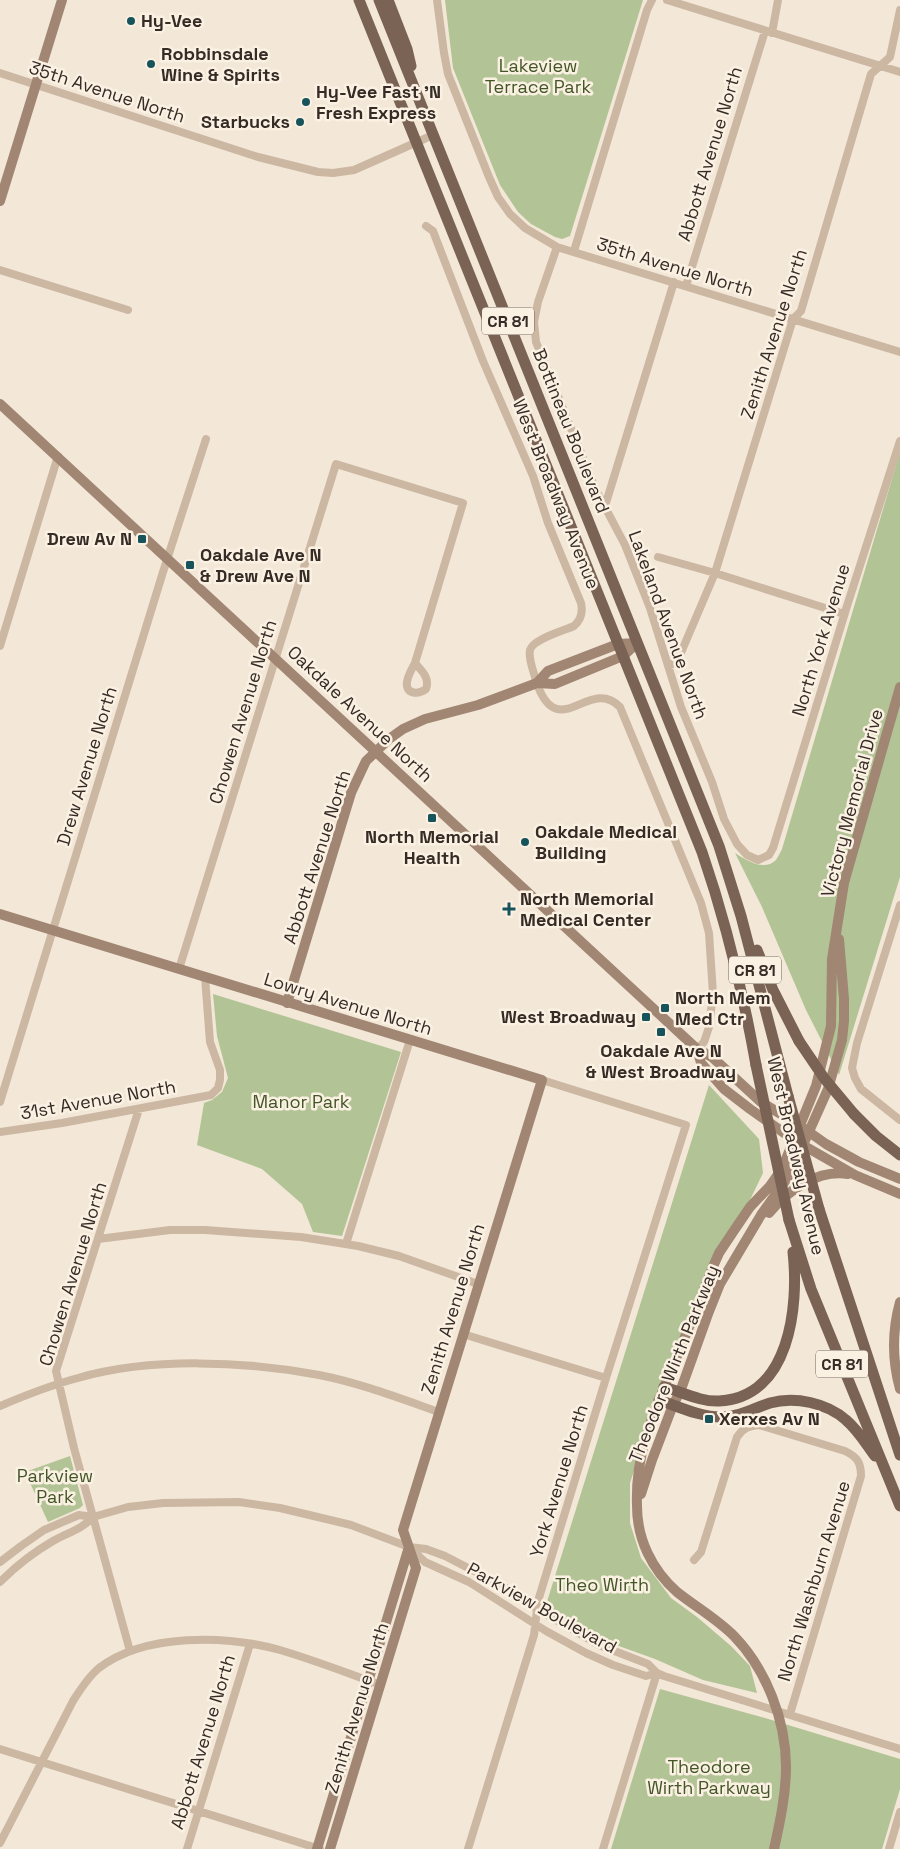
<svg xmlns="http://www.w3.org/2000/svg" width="900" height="1849" viewBox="0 0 900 1849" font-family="'Space Grotesk',sans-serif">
<rect width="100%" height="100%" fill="#f3e7d7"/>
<path fill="#b2c396" d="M445,0H643L570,236L562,239L555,237L531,224L518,212L500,185L453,68Z
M900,452V877L839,1075L806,1010L762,907L735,853C746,860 764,872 776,860C778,857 780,853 782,849Z
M213,994L401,1052L342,1236L313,1232L302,1204L262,1169L197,1145L204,1103L212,1100L222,1092L228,1078L217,1036Z
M709,1085L759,1139L763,1173L651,1405L643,1443L630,1483V1523L641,1558L671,1598L697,1617L731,1646L750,1666L757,1693L703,1680L655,1659L605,1641L545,1608Z
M70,1456L83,1505L80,1508L48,1522L25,1472Z
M660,1689L765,1718L900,1759V1789L882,1849H611Z"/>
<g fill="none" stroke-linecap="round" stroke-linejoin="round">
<path stroke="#ccb7a2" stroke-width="8" d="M437,0L444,53L448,74L489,177L498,197L510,214L525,228L557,247L900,352
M667,0L900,72
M772,33L778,0
M0,73L258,157L318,172L333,173L354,170L433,135
M426,226L433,231L483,361L533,476L548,523L581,603C583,612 581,620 574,626C563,631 533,639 530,650C528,659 534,672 536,681C558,746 589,675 620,707L701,903L709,933L713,994L709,1027L704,1042L697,1049
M557,247L538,302L534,322L536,342L596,490L625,545L650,608L681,707L712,782L724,819L737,844L747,855L758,860L769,855L773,848L847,606L900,441
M574,251L647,10L652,0
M0,270L128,310
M686,286L765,31
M605,506L674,282
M658,557L715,573L844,614
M0,646L58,456
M668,666L677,662L715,573L793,319L801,311L871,74L890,57L900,10
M900,905L857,1043L852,1068L855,1078L861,1089L900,1120
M179,969L336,464L463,503L415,663C412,669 408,675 407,682C405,694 418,695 426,689C430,678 422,671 415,663
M0,1102L163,572L206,439
M0,1132L62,1123L211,1095L218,1088L220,1080V1070L210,1042L205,977
M98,1239L170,1230H205L301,1237L358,1246L399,1256L478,1284
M346,1244L410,1040
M463,1334L606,1378
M0,1406C26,1395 51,1385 78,1378C151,1357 245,1361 319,1375C360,1383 399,1398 439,1412
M409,1547L425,1562L469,1582L546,1631L586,1653L613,1665L646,1676L657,1673
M694,1560L701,1552L737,1437C743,1428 749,1426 759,1425L845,1451C857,1457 861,1462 861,1476L790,1714
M0,1562L21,1546L44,1530L79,1515L93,1517L128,1507L163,1503L239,1502L280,1508L351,1525L409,1547L426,1549L445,1556L503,1586L537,1609L580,1634L599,1645L648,1664L657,1673L664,1676L900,1749
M0,1582C16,1566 34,1552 53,1541C69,1532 81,1530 93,1517
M130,1651L74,1448L56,1371L139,1109
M0,1749L320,1849
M0,1843L73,1701C80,1690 88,1677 99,1668C145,1633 226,1635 280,1650C314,1660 347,1673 381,1685
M187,1849L250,1644
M468,1849L534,1635L538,1601L606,1378L686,1125L542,1080
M603,1849L657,1673
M889,1849L900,1812"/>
<path stroke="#a08673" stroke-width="10" d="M0,201L62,0
M0,404L697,1049L712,1057L761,1102L799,1125L826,1144L859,1162L900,1179
M537,683L548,671L618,644L637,643
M0,914L542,1080L403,1530L416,1568L330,1849
M287,1003L351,793L366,761L389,739L403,729L425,719L478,705L537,683L555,684L623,656L637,643
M697,1049L701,1063L724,1089L750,1109L794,1140L855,1175L900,1194
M769,1213C788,1190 818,1169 848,1174
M900,1302C892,1331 892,1360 900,1389
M641,1494L652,1460L673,1405L680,1392L708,1314L720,1284L761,1215L790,1174L828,1089L842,1040L844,1021V999L839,939
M317,1849L409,1547
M774,1849C780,1822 786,1794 786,1767C786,1720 766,1669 734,1636C717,1619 696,1607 677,1592C652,1570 637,1539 637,1506C635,1453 653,1415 672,1368C686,1335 699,1303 712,1269L719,1253L733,1232L750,1207L770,1186L782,1169L816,1086L831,1026L832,959L844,883L900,687"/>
<path stroke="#7a6354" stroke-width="11" d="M359,0L702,852C726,922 743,992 756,1065
M379,0L719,846L741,916L788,1096
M388,0L407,49L411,66
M757,950L773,990L799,1041
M854,1114L876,1136L900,1155
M819,1209L900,1455
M789,1220L811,1289L900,1506
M664,1387C682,1392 701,1402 719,1401C790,1398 799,1306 793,1252
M659,1400C679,1407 701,1417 722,1417C740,1417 754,1408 770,1403C795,1396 827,1403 846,1420C858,1430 866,1444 875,1456"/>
<path stroke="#7a6354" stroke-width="11" d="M799,1041L824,1078L854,1114
M756,1065L789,1220
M788,1096L819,1209"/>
</g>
<g fill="#17535b" stroke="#fbf1e3" stroke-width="2">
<circle cx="131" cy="21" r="5"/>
<circle cx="151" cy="64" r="5"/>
<circle cx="306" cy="102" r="5"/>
<circle cx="300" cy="122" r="5"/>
<rect x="137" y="534" width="10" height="10" rx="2.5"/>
<rect x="185" y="560" width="10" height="10" rx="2.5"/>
<rect x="427" y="813" width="10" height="10" rx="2.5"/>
<circle cx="525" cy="842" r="5"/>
<path d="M506.5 901.5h5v5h5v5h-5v5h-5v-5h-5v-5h5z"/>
<rect x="660" y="1003" width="10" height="10" rx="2.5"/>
<rect x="641" y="1012" width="10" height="10" rx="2.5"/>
<rect x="656" y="1027" width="10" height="10" rx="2.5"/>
<rect x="704" y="1414" width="10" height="10" rx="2.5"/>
</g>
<g text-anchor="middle" stroke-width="5" stroke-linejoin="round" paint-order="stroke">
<g fill="#fbf1e3" stroke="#71665e" stroke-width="1">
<rect x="482" y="307.5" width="52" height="27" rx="4"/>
<rect x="729" y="956.5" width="52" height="27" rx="4"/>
<rect x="816" y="1350.5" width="52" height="27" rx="4"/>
</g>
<g font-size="16" font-weight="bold" fill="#362b25">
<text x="508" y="327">CR 81</text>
<text x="755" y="976">CR 81</text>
<text x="842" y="1370">CR 81</text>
</g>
<g font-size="18" font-weight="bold" fill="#362b25" stroke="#fbf1e3" text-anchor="start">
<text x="141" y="27">Hy-Vee</text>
<text x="161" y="60">Robbinsdale<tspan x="161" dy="21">Wine &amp; Spirits</tspan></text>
<text x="316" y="98">Hy-Vee Fast 'N<tspan x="316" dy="21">Fresh Express</tspan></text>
<text x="290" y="128" text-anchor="end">Starbucks</text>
<text x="132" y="545" text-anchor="end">Drew Av N</text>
<text x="200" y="561">Oakdale Ave N<tspan x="200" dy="21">&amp; Drew Ave N</tspan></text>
<text x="535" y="838">Oakdale Medical<tspan x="535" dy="21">Building</tspan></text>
<text x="432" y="843" text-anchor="middle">North Memorial<tspan x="432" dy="21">Health</tspan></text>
<text x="520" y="905">North Memorial<tspan x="520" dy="21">Medical Center</tspan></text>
<text x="675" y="1004">North Mem<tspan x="675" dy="21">Med Ctr</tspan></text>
<text x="636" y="1023" text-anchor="end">West Broadway</text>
<text x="661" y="1057" text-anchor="middle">Oakdale Ave N<tspan x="661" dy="21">&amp; West Broadway</tspan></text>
<text x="719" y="1425">Xerxes Av N</text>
</g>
<g font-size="18" fill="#435627" stroke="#fbf1e3">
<text x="538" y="72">Lakeview<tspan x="538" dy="21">Terrace Park</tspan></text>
<text x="301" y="1108">Manor Park</text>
<text x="55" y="1482">Parkview<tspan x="55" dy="21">Park</tspan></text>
<text x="602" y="1591">Theo Wirth</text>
<text x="709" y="1773">Theodore<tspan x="709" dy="21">Wirth Parkway</tspan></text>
</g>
<g font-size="18" fill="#362b25" stroke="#fbf1e3">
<text transform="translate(107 92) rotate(18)" y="6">35th Avenue North</text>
<text transform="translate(710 154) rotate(-73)" y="6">Abbott Avenue North</text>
<text transform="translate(675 267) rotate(17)" y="6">35th Avenue North</text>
<text transform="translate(774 334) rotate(-72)" y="6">Zenith Avenue North</text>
<text transform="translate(571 431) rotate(68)" y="6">Bottineau Boulevard</text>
<text transform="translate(556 494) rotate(68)" y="6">West Broadway Avenue</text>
<text transform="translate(668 625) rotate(70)" y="6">Lakeland Avenue North</text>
<text transform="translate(821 640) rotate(-73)" y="6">North York Avenue</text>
<text transform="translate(243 712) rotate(-73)" y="6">Chowen Avenue North</text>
<text transform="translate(360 714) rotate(43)" y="6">Oakdale Avenue North</text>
<text transform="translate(87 766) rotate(-73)" y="6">Drew Avenue North</text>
<text transform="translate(852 803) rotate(-75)" y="6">Victory Memorial Drive</text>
<text transform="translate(317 857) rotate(-72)" y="6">Abbott Avenue North</text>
<text transform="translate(348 1004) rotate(17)" y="6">Lowry Avenue North</text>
<text transform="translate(98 1100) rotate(-10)" y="6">31st Avenue North</text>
<text transform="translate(796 1156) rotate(77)" y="6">West Broadway Avenue</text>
<text transform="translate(73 1274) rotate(-73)" y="6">Chowen Avenue North</text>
<text transform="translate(453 1309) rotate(-73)" y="6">Zenith Avenue North</text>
<text transform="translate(674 1364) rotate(-68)" y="6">Theodore Wirth Parkway</text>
<text transform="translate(559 1481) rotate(-73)" y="6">York Avenue North</text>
<text transform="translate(814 1581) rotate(-73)" y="6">North Washburn Avenue</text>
<text transform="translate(542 1608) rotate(29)" y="6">Parkview Boulevard</text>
<text transform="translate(357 1708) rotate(-73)" y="6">Zenith Avenue North</text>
<text transform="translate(203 1742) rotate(-73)" y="6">Abbott Avenue North</text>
</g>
</g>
</svg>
